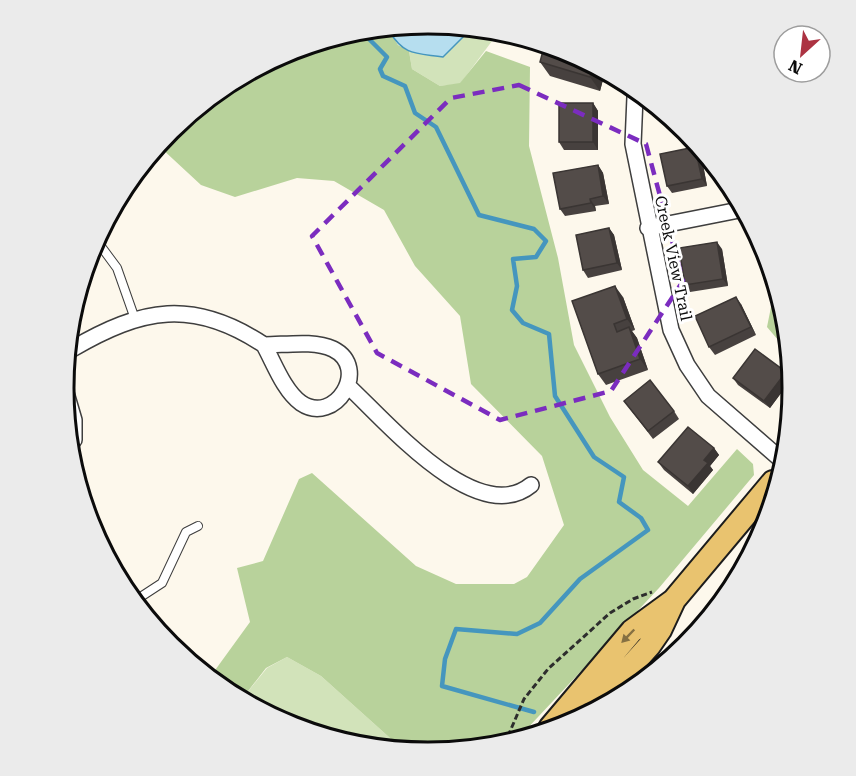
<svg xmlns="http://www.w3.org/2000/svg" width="856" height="776" viewBox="0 0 856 776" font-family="'Roboto Serif',serif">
<rect width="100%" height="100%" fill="#fdf8ec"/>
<path fill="#d2e3ba" d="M468,32L495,37L460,84L440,86L412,69L409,51L443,57Z
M287,657L321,676L400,747L288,724L245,695L267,668Z"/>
<path fill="#b8d29b" d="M390,32L398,45L409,51L412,69L440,86L460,83L486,51L530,67L529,146L558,258L574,345L610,417L643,470L688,506L737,449L753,464L754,475L659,588L523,733L428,752L400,747L321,676L287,657L266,668L245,695L213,673L250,622L237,568L263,561L299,479L312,473L416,566L456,584H514L527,577L564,525L542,456L471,384L460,316L415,266L384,210L334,181L297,178L235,197L201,185L160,147L171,130L289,52Z
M775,301L784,347L767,327L772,302Z"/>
<path fill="#b6deef" stroke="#4596be" stroke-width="1.5" d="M428,24L468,32L443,57C417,53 404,56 390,32Z"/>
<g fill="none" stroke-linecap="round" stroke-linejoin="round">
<path stroke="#4596be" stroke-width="4.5" d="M366,36L387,57L380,69L383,76L405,86L415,113L436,127L479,215L534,229L546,241L536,257L513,259L517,286L512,310L523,323L549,334L555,396L594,457L624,477L619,502L641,518L648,530L580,579L540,623L517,634L456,629L445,659L442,686L534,712"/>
<g stroke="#3e3e3e" stroke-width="10">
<path id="lane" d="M97,241L117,268L135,319
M139,598L162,583L186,532L198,526"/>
</g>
<g stroke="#3e3e3e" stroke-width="18">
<path id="street" d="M635,97L633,144L671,330L687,365L708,396L778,457
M648,228L739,210
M264,345C285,345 314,340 333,349C371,368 335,426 301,403C284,391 274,363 264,345Z
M72,349C142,308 193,298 264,345
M64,386L74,420V440
M348,386C386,421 477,529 531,485"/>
</g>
<g stroke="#1c1c1c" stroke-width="26">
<path id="primary" d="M596,705L649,646L660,630L674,600L773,482
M550,728L632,631L673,601"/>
</g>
<path stroke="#2d2d2d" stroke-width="3" stroke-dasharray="6 3" stroke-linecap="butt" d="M508,736L524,699L548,669L610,613L633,599L652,592"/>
<use href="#lane" stroke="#fff" stroke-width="8"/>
<use href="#street" stroke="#fff" stroke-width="15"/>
<use href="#primary" stroke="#e9c36f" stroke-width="22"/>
</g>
<path fill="#47413f" d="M540,62L604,76L600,91L550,76Z
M593,103L598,111V150H564L559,142Z
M660,114L681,128L665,126L660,119Z
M695,147L701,154L707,186L672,193L667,186Z
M598,165L603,173L609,204L595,206L596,211L565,216L560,209Z
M609,228L614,235L622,270L588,278L583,270Z
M722,249L728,286L690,292L685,285Z
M764,249L772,287H770L765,279Z
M623,297L635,330L632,331L637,338L648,370L606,385L598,374Z
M741,304L756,335L715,355L709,347Z
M733,378H790V381L770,408L738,385Z
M624,401L674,411L679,419L653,439Z
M714,448L719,455L710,466L713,470L693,494L664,470L658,462Z"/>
<path fill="#3a3533" d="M592,69L604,76L600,91L590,77Z
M593,103L598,111V150L593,142Z
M695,147L701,154L707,186L702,179Z
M598,165L603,173L609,204L603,196Z
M590,199L595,206L596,211L591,203Z
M609,228L614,235L622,270L617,263Z
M717,242L722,249L728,286L723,279Z
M615,286L623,297L635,330L627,319Z
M736,297L741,304L756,335L751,327Z
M629,327L637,338L648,370L640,359Z
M786,372L790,381L770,408L764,401Z
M714,448L719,455L710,466L713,470L693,494L688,486L704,460Z"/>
<path fill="#534c49" stroke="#3a3533" stroke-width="1.5" d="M544,47L568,52L592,69L590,77L540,62Z
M559,103H593V142H559Z
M660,114L669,120L660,119Z
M695,147L702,179L667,186L660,154Z
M598,165L603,196L590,199L591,203L560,209L553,173Z
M609,228L617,263L583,270L576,235Z
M717,242L723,279L685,285L679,248Z
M759,246H762L764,249L770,278L765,279Z
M615,286L627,319L614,324L617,332L629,327L640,359L598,374L572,301Z
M736,297L751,327L709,347L695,316Z
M755,349L786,372L764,401L733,378Z
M650,380L674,411L648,431L624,401Z
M688,427L714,448L704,460L708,463L688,486L658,462Z"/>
<defs><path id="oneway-solid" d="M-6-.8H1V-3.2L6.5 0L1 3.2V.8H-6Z" transform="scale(1.5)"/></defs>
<use fill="#857042" href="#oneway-solid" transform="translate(628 636) rotate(134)"/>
<path fill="none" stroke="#7b2cbf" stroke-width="4.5" stroke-dasharray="12 8" stroke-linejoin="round" d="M519,85L646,144L683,281L611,391L500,420L377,353L312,236L451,98Z"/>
<g text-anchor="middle" stroke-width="6" stroke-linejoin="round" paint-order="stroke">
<g font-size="16" fill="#0b0b0b" stroke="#fff">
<text transform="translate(674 258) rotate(78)" y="6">Creek View Trail</text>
</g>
</g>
<path d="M0 0H856V776H0ZM74 388a354 354 0 1 1 708 0a354 354 0 1 1-708 0Z" fill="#ebebeb" fill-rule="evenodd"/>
<path fill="none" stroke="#0b0b0b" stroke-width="3" d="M74 388a354 354 0 1 1 708 0a354 354 0 1 1-708 0Z"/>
<g transform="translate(802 54) rotate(207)"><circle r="28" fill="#ffffff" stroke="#9d9d9d" stroke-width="1.5"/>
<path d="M0-4.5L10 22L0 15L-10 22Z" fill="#ac3342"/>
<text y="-9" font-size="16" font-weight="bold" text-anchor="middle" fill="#0b0b0b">N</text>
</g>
</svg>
